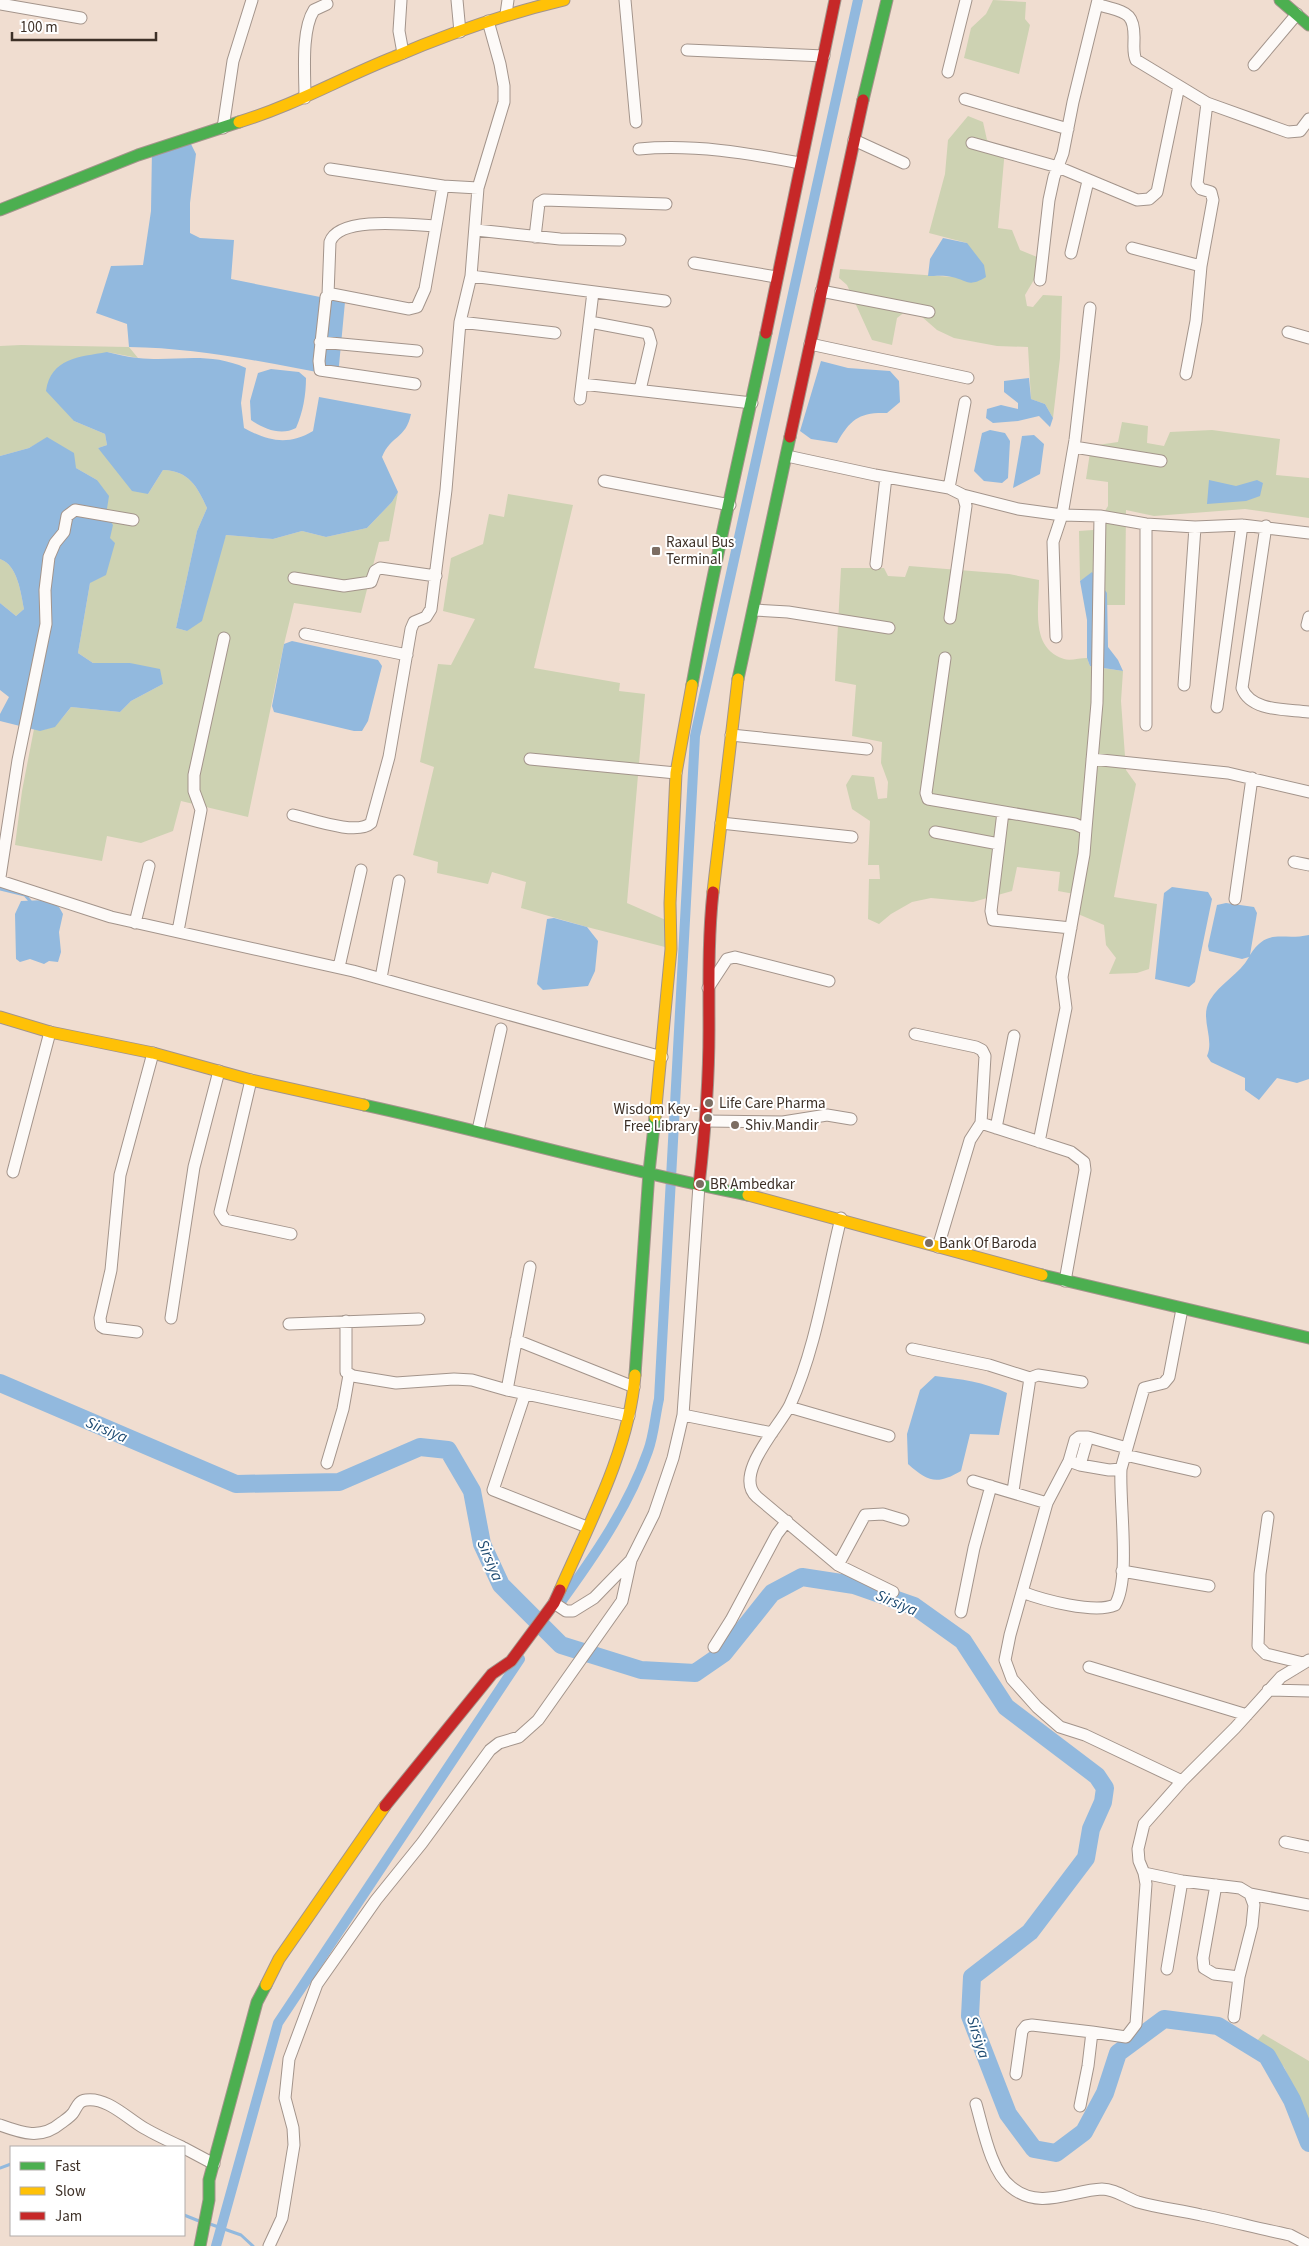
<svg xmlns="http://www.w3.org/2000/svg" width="1309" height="2246" viewBox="0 0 1309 2246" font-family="'Source Sans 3',sans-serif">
<rect width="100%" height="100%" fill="#f0ddd0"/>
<path fill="#cdd2b2" d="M993,0L1026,2L1025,19L1030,25L1019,74L964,58L971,28L986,14Z
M968,116L983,122L987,140L1005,149L998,228L1012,230L1020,250L1037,257L1035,278L1025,295L1027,306L1033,307L1043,295L1062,296L1060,358L1053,418L1045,404L1031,399L1028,347L997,346L954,338L937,330L921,316L906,311L897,318L892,345L872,340L847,285L839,278L840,269L953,277L967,243L929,233L945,174L948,140Z
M21,345L129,347L138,358L107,352L74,421L105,434L107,445L98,448L148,494L163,470C189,471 197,486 207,508L197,531L176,628L187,631L226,535L273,539L302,531L326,537L367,528L392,502L398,492L389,541L379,542L361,613L294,603L284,644L248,817L181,801L173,831L141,843L107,836L102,861L15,845L22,791L34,729C52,733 61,720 71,707L120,712L131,701L163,684L130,663H93L78,653L90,583L110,538L97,480L76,468L47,438L29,448L0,456V346Z
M1122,422L1148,426L1147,443L1164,446L1170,432L1212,430L1280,439L1276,475L1309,478V518L1245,509L1154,516L1126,510L1125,605H1106V593L1092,573L1080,581L1079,531L1093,530L1108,506V482L1086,479L1091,446L1118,442Z
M508,494L573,505L534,668L620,683L619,691L645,694L627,903L668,921L665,947L587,927L521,908L526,882L492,872L488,884L437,873L438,862L413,855L434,767L420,762L438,664L451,665L475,619L443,611L451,558L483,544L489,514L504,517Z
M0,559C18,565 21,594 24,609L16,616L0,603Z
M909,566L1009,574L1039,580C1039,608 1030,648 1064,659C1070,661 1080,658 1087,658L1090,666L1123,671L1121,701L1126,770L1136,784L1114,897L1157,904L1149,969L1137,973L1109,974L1116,958L1106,945L1104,925L1078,914L1080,895L1058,891L1060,872L1017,867L1012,891L973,902L931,898L912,902L891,914L879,924L868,919L869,879H880L879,865H868L870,821L852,809L846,785L852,775L874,777L878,799L887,798L888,782L881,763L882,742L852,736L856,685L835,681L841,568H884L888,576L905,577Z
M1263,2034L1309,2061V2120L1284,2067L1256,2042Z"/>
<path fill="#92b9de" d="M189,140L196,154L190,203V233L200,238L234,240L231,279L345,302L338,376C268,363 200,348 129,347L127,324L96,313L111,266L143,265L151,211L152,149Z
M943,238L967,243L984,265L986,277C968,288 967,280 952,277C945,275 935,276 928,276L930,259Z
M107,352C117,354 127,357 138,358C177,362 207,351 246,368L241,403L244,428C268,441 288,446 313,431L319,397L411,414C406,439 391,435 382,457L398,492L392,502L367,528L326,537L302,531L273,539L226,535L202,621L187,631L176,628L197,531L207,508C197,486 189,471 163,470L148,494L132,491L98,448L107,445L105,434L74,421L46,391C51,358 79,357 107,352Z
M821,361L848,368L890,371L899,381L900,402L887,413C860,412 850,419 837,443L811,439L800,431Z
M271,369L299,372L306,378C306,395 303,412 296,428C281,436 264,429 251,420L250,401L258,373Z
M1029,378L1031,399L1045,404L1053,418L1050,427L1039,416L1018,421L993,423L986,418L987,409L1001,405L1018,409V403L1004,392V381Z
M990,430L1005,433L1010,441L1008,478L1002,483L984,481L974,471L982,433Z
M1034,435L1044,444L1040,474L1013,488L1022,436Z
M47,437L74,453L76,468L97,480L109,496L106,515L113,525L110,538L115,543L106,575L90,583L78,653L93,663H130L160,669L163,684L131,701L120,712L71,707L55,727L40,731L0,721V714L9,697L0,690V603L16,616L24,609C21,594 18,565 0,559V456L29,448Z
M1209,480L1236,486L1257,480L1263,483L1260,496L1246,501L1207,504Z
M1092,572L1107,593L1108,647L1118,660L1123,671L1090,666L1087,658V620L1080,581Z
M292,641L378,660L382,666L368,721L362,731H354L274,712L272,706L284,644Z
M1172,887L1208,892L1212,899L1195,982L1189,987L1155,979L1164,893Z
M46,900L59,907L63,914L59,932L61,952L58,962L49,961L44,964L30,959L20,962L16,959L15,914L21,901Z
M1226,903L1254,907L1257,913L1250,955C1268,927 1281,941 1309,935V1079L1297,1083L1277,1078L1259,1100L1245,1090V1078L1211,1062L1207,1056C1215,1038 1199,1018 1210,1000C1220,983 1240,974 1249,957L1242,959L1209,951L1208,946L1217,905Z
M554,918L587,927L598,941L595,971L588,986L543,990L537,984L547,919Z
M935,1376C961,1379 984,1382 1007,1393L999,1435L970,1434L961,1471C937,1485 928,1482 908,1464L907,1434L920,1390Z"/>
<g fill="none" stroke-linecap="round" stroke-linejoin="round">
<path stroke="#92b9de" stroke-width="3" d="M0,889L25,895L30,901
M0,2168L11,2164
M184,2215L199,2221
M210,2224L241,2235L253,2246"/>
<path stroke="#92b9de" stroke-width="10" d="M558,1606C593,1558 628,1508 648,1451C654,1435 655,1416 659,1399L695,736L858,0
M216,2246L278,2023L520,1659"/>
<path stroke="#92b9de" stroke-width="18" d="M0,1383L236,1484L339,1482L420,1447L448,1450L472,1491L482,1544L501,1585L561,1645L641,1670L695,1673L724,1653L772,1593L802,1577L854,1585L914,1606L963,1641L1006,1707L1097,1776L1105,1788L1103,1802L1091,1829L1086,1858L1030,1932L972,1977L970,2016L1008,2114L1034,2149L1056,2153L1084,2132L1105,2093L1118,2053L1164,2019L1218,2026L1267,2056L1292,2100L1309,2143"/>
<g stroke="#a3948b" stroke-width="13">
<path id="street" d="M401,0L399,31L403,53
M457,0L460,32
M625,0L636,122
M0,4L81,18
M506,14L508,0
M687,50L824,56
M1254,65L1297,14
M948,72L966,0
M1179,86L1207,103L1288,132L1300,131L1309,119
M305,98C305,74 301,30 314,10L327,4
M965,99L1068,129
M223,128L233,61L252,0
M854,140L904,163
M972,143L1058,167L1137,200L1149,199L1157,192L1179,86L1136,60C1133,54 1134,47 1134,40C1135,9 1123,13 1097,4
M639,149C694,144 747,153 800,163
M330,169L443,186L478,188
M476,230L560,239L620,240
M535,237L539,203L544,200L666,204
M1132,248L1201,266
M1071,253L1088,181
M694,263L776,277
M471,276L665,301
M1040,280L1049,200L1054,177L1063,153L1073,102L1098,0
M821,291L929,312
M328,295L330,242C339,215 414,225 436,226
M460,322L555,333
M590,322L648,333L651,343L640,390
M1288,332L1309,338
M320,342L417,351
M810,344L968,378
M1186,374L1196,321L1201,266L1213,200L1211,192L1201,189L1197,184L1207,103
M415,384L320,370L319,361L326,297L332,294L409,309L417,307L425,289L443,186
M582,384L752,403
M580,399L593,292
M1074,447L1161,461
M787,456L875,475L949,488L963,495L966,506L950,618
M604,481L730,505
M949,488L965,402
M963,495L1018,509L1062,515L1100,516L1146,524L1195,527L1242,525L1309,533
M1266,526L1242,688C1251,712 1287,709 1309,712
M876,564L886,477
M294,578L344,586L371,582L375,571L380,568L436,576
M754,610L788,612L889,628
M1307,625L1309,617
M305,634L407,655
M1056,637L1053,542L1062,515L1075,440L1090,308
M945,658L926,793L928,799L1075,824L1086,829L1084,854L1062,977L1066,1008L1039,1142
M1184,685L1195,527
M1217,707L1242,525
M1146,725V524
M731,735L867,749
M530,759L676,773
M1092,759L1228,773L1309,792
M1003,812L991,911L993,920L1071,928
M293,815C311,819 357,836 371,823L389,757L411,629L414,622L426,617L431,609L446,490L460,322L471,276L478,188L504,102V86L500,64L488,21
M721,823L852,837
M1086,829L1097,703L1100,516
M935,832L999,844
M1294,862L1309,865
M0,877L18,760L46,624L45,590L49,557L55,543L64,532L67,516L75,510L133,520
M0,881L111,917L353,971L662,1057
M1235,899L1252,778
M135,923L149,866
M178,931L201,810L194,791V775L224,638
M339,967L361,870
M381,978L399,881
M708,988L727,959L735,957L829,981
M915,1034L976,1047L982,1050L985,1056L981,1123L970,1140L938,1247
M251,1080L220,1212L225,1220L291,1234
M706,1121L783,1122L827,1115L851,1119
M981,1123L1071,1152L1084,1162L1085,1170L1065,1281
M996,1128L1014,1036
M478,1130L501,1029
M13,1172L50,1032
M841,1218C826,1278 816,1349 790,1405C780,1426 732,1475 757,1497L838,1565L893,1592
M171,1318L194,1167L219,1071
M346,1321V1372L353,1376L396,1383L454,1379L472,1380L507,1390L629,1416
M289,1324L419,1319
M137,1332L104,1328L101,1326L100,1318L111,1270L120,1175L153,1053
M516,1340L634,1387
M912,1349L989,1365L1030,1378
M507,1390L530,1267
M525,1394L493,1490L587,1527
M789,1407L889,1436
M683,1415L772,1433
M1088,1437L1080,1465L1069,1461L1047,1503L1010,1635L1005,1660L1012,1679L1037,1707L1060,1727L1085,1735L1182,1781
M1125,1455L1144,1388L1164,1383L1169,1377L1182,1309
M1069,1461L1075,1440L1079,1437H1088L1127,1448
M327,1463L343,1409L349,1375
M1080,1465L1109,1470L1121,1469L1125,1455L1195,1471
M973,1481L1047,1503
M1013,1491L1030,1378L1038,1375L1082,1382
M1268,1517L1260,1574L1258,1646L1266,1654L1303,1663
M838,1565L865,1515L883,1514L903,1520
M1122,1571L1209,1586
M1022,1592C1043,1600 1094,1614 1115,1605C1131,1579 1119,1502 1121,1469
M554,1603L566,1611H573L594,1598L631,1560L654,1514L673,1458L683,1415L699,1185
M961,1612L974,1548L991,1486
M714,1647L731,1620L777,1534L787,1521
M1089,1667L1247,1715
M1268,1690L1309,1691
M1285,1842L1309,1847
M1216,1885L1203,1958L1204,1968L1214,1974L1239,1977L1234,2017
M1250,1894L1309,1905
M1167,1969L1182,1881
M1239,1977L1252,1926L1254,1905L1250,1894L1240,1888L1182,1881L1144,1873L1139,1861L1138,1849L1144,1824L1182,1781L1235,1728L1281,1677L1309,1660
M1016,2074L1022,2031L1026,2026L1032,2025L1092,2032
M976,2104C983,2128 991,2172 1011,2187C1040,2211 1072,2190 1102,2189C1115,2189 1126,2198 1138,2202C1158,2208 1180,2210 1201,2215C1231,2221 1260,2229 1290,2235L1309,2245
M1080,2106L1088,2066L1092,2032L1126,2037L1136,2024L1146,1884L1144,1873
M0,2125C22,2133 41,2140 61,2123C65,2120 70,2117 73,2113C77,2107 78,2101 86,2100C107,2097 127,2118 144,2128C156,2135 169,2141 182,2147
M184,2148L214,2164
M269,2246L282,2218L294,2145L293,2128L285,2098L289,2059L317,1984L376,1900L422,1843L490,1750L499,1743L519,1737L538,1720L622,1601L631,1560"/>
</g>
<g stroke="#a3948b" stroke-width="13">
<path id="fast" d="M1280,0L1309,25
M863,100L887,0
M0,210L138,155L239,122
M738,679L790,437
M692,685C713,567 741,450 766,333
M364,1105C493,1133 619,1170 748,1195
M1042,1275L1309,1338
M635,1375L649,1172L655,1117
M200,2246L209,2200V2180L257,2002L266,1985"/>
</g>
<g stroke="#a3948b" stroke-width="13">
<path id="slow" d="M239,122C295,105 341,78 394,57C450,33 505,14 564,0
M713,892L738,679
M0,1017L50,1032L153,1053L251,1080L364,1105
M655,1117L671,949L670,903L676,773L692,685
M748,1195L1042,1275
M560,1590C590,1522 629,1450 635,1375
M266,1985L279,1959L385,1806"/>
</g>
<g stroke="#a3948b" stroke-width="13">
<path id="jam" d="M766,333L835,0
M790,437L863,100
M699,1185C705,1133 709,1081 709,1029C709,983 708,938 713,892
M385,1806L492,1674L511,1661L554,1603L560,1590"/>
</g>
<use href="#street" stroke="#fdfaf8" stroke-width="11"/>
<use href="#fast" stroke="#4caf50" stroke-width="11"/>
<use href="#slow" stroke="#ffc107" stroke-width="11"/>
<use href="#jam" stroke="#c62828" stroke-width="11"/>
</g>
<g fill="#7c6d62" stroke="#fff" stroke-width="2">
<rect x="651" y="546" width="10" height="10" rx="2.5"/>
<circle cx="709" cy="1103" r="5"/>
<circle cx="708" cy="1118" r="5"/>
<circle cx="735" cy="1125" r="5"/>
<circle cx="700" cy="1184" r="5"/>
<circle cx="929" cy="1243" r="5"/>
</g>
<g text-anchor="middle" stroke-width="4" stroke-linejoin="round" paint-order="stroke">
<g font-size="15" fill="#3d3027" stroke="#fff" text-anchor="start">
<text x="666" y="547">Raxaul Bus<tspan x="666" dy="17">Terminal</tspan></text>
<text x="719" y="1108">Life Care Pharma</text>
<text x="698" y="1114" text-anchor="end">Wisdom Key -<tspan x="698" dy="17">Free Library</tspan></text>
<text x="745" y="1130">Shiv Mandir</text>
<text x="710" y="1189">BR Ambedkar</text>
<text x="939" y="1248">Bank Of Baroda</text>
</g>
<g font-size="16" font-style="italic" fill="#1d4a71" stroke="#fff">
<text transform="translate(107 1429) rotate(23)" y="6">Sirsiya</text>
<text transform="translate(491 1560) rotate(67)" y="6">Sirsiya</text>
<text transform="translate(897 1602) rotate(23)" y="6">Sirsiya</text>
<text transform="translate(979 2037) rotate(72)" y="6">Sirsiya</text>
</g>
</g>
<rect x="10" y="2146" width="175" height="90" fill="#ffffff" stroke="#b1aca9"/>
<rect x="20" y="2162" width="25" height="8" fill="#4caf50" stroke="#b1aca9"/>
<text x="55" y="2171" font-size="15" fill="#3d3027">Fast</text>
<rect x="20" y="2187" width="25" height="8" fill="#ffc107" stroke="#b1aca9"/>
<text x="55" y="2196" font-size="15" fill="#3d3027">Slow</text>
<rect x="20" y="2212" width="25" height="8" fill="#c62828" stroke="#b1aca9"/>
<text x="55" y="2221" font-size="15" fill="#3d3027">Jam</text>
<path d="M12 32v8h144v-8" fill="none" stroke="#3d3027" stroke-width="2.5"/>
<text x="20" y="32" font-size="15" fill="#3d3027" stroke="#ffffff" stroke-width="4" paint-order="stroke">100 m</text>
</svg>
